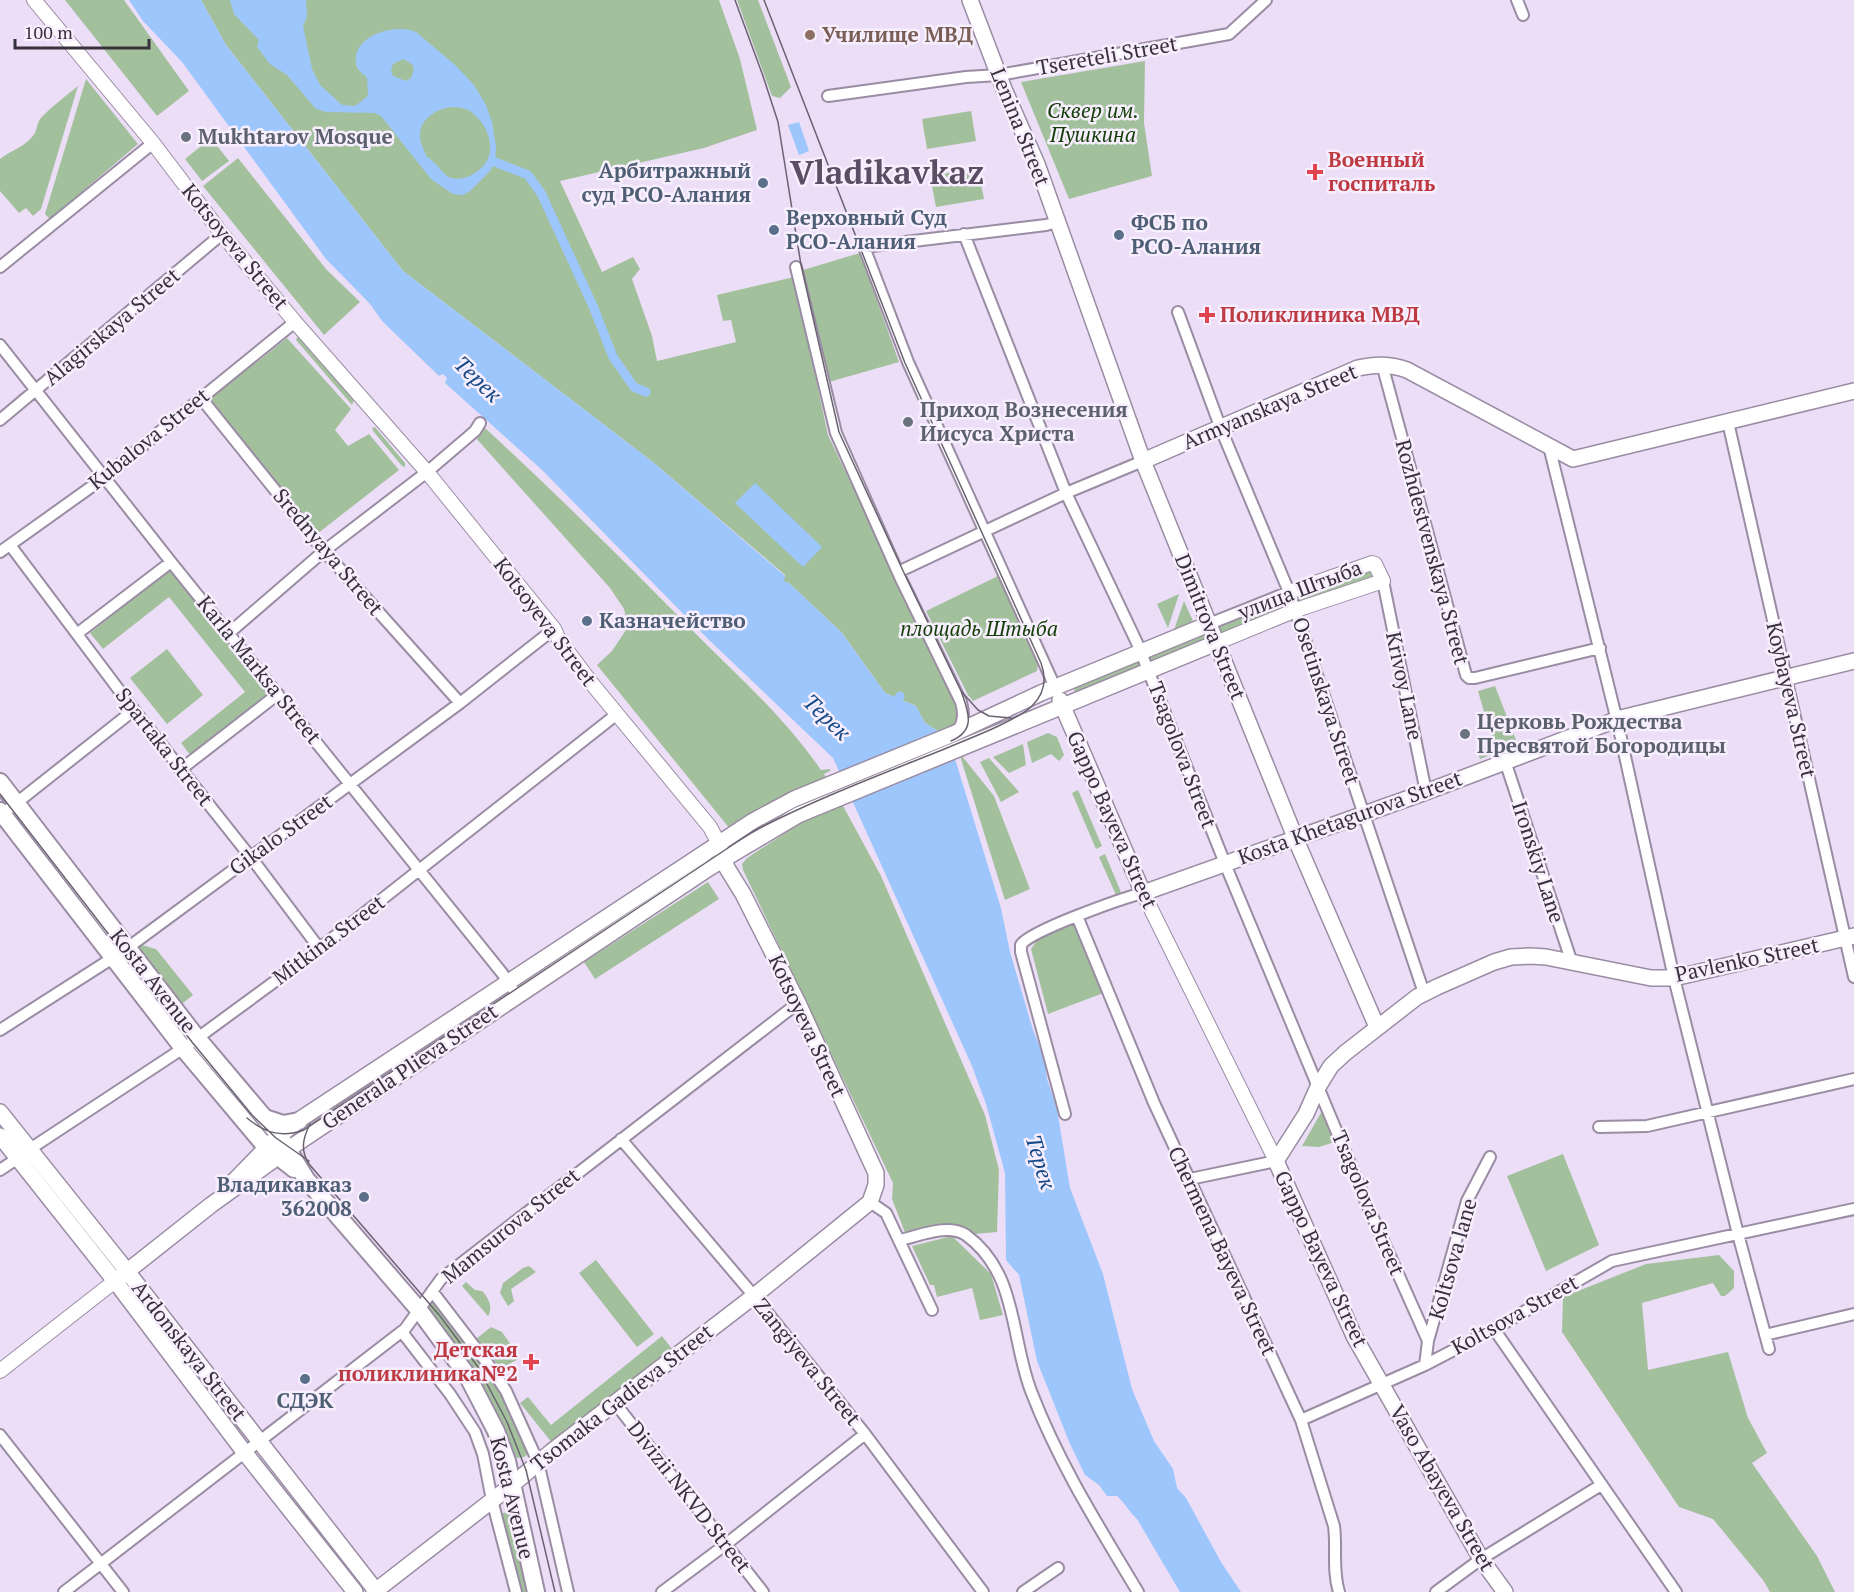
<svg xmlns="http://www.w3.org/2000/svg" width="1854" height="1592" viewBox="0 0 1854 1592" font-family="'PT Serif',serif">
<rect width="100%" height="100%" fill="#eddef8"/>
<path fill="#a3c09d" d="M65,0H124L189,91L157,116Z
M201,0H719L740,59L757,130L704,148L560,181L602,272L633,257L640,269L632,279L652,336L657,361L736,342L731,320L723,321L717,295L794,277L828,435L954,700L958,712V726L941,733L925,723L916,706L885,693L842,633L789,583L783,581L785,575L654,463L403,271L226,45Z
M737,0H758L791,87L780,98L772,96Z
M1145,61L1144,123L1152,176L1069,199L1021,82Z
M86,79L138,144L50,219L45,214Z
M78,86L41,209L33,216L26,208L19,213L0,191V159C10,151 22,148 31,138C37,133 36,127 39,121C42,114 71,92 78,86Z
M971,111L976,141L927,149L922,119Z
M211,138L229,161L202,181L185,159Z
M238,158L326,269L360,302L324,335L203,186Z
M978,168L984,199L936,207L930,176Z
M860,253L899,362L829,382L803,270Z
M298,336L354,400L352,405L296,340Z
M287,338L351,409L335,430L348,446L369,434L399,470L317,534L210,399Z
M375,427L405,463V467L402,466L373,431L372,428Z
M485,428C558,495 628,565 698,636C741,679 786,719 821,770L830,769V771L824,774L828,781L730,829L597,665L612,651L628,627L624,609L610,588L475,437Z
M170,568L269,693L191,756L181,743L245,692L169,597L103,649L90,633Z
M1376,569L1378,576L1297,605L1294,598Z
M998,576L1038,664L1037,671L973,701L968,695L926,611Z
M1179,594L1168,628L1157,604Z
M1288,600L1291,607L1220,636L1217,628Z
M1184,601L1193,621L1174,630Z
M1210,632L1213,640L1153,664L1149,656Z
M167,649L203,695L167,724L130,678Z
M1142,660L1145,667L1076,694L1073,687Z
M1495,686L1518,745L1480,759L1478,753L1492,740L1478,691Z
M1048,733L1057,737L1064,755L1059,761L1051,754L1032,763L1027,742Z
M1023,744L1026,765L1009,773L993,757Z
M960,756H962L994,796L1030,889L1005,900Z
M989,758L1019,792L1001,802L980,762Z
M1078,790L1102,846L1096,849L1072,793Z
M841,802L881,876L985,1115L999,1170L997,1232L975,1234L944,1226L906,1235L892,1199L893,1183L743,870L742,864L747,858L802,822Z
M1105,854L1121,892L1116,895L1099,857Z
M708,882L719,899L595,979L584,962Z
M1076,921L1106,992L1048,1014L1031,949L1040,936Z
M142,945L156,949L193,995L178,1007L135,951Z
M1325,1102L1338,1141L1319,1147L1302,1146L1322,1111Z
M1563,1154L1599,1245L1546,1271L1507,1176Z
M952,1236L991,1274L1003,1315L980,1320L972,1288L937,1297L934,1285H930L912,1246Z
M1719,1255L1734,1271V1288L1725,1296H1721L1713,1283L1642,1303L1648,1370L1728,1352L1748,1418L1767,1453L1752,1463L1817,1556L1835,1592H1770L1763,1580L1713,1519L1679,1507L1562,1332L1563,1297L1646,1264Z
M596,1260L654,1334L637,1347L579,1273Z
M529,1266L536,1272L511,1289L514,1301L508,1306L500,1293L503,1283L523,1268Z
M466,1282L475,1290L482,1291C489,1298 493,1308 488,1316L462,1286Z
M434,1297L479,1356L506,1401L528,1454L524,1457L517,1458L430,1316L426,1305Z
M491,1327L502,1332L520,1358L499,1370L492,1355L478,1343L476,1339Z
M662,1336L672,1349L553,1444L520,1403L528,1397L551,1425Z
M508,1512L527,1592H518L499,1514Z"/>
<path fill="#9dc6fd" fill-rule="evenodd" d="M129,0H201L226,45L403,271L654,463L785,576L784,581L789,583L842,633L885,693L916,706L925,723L941,733L955,759L1001,908L1010,952L1033,1030L1045,1061L1047,1079L1057,1109L1070,1188L1103,1274L1132,1389L1154,1441L1173,1469L1177,1488L1186,1498L1221,1562L1241,1592H1180L1137,1519C1129,1512 1125,1503 1117,1496H1107L1099,1485L1085,1475L1070,1444L1037,1361L1019,1275L1006,1260L1005,1173L986,1104L972,1066L833,758L708,639L542,470L445,383L447,378L443,374L439,376L382,321L370,304L326,259L182,62L143,21Z
M230,0H306L307,17L303,26L312,69L320,85L342,105L355,106L368,96L367,78C363,73 356,70 356,63C352,35 397,23 416,32L455,65L474,85L486,105L492,122L496,147L495,162L491,170L470,191L463,195L453,194L431,179L381,116L375,113L327,112L316,109L287,75L270,64L257,47L259,40L234,14ZM403,59L412,64L414,69L411,78L406,81L393,76L391,70L393,64ZM452,107C458,107 465,108 470,111C484,120 494,141 489,156C485,170 465,182 451,178C442,175 437,162 427,157C424,150 419,141 420,133C421,118 438,108 452,107Z
M799,122L809,151L799,155L788,125Z
M755,483L822,547L803,567L735,503Z"/>
<g fill="none" stroke-linecap="round" stroke-linejoin="round">
<path stroke="#9dc6fd" stroke-width="9" d="M495,162L528,175L541,193L593,306L613,357L634,387L646,392
M893,710L900,696"/>
<g stroke="#9a8ca3" stroke-width="14">
<path id="minor" d="M1517,0L1523,15
M828,96L966,77L999,75L1229,34L1266,0
M964,234L1066,493L1138,645L1228,871L1366,1202L1428,1341
M0,267L153,143
M796,267L836,433L900,577L961,702C964,713 964,721 958,731
M1178,312L1221,429L1289,592L1424,993
M0,345L171,562L502,973L512,988
M1382,364L1466,675L1469,678H1475L1600,648
M201,398L324,551L460,703
M0,420L222,234
M1728,422L1854,977
M1549,446L1619,729L1674,978L1738,1234L1769,1349
M10,545L134,710L256,864L319,948
M0,552L98,482L295,322
M898,572L1066,493L1143,461
M1383,581L1426,792
M1209,624L1289,592
M78,633L171,562
M229,633L324,551L427,472L475,431L480,423
M1055,687L908,362L864,247L1046,225L1057,222
M1505,761L1572,963
M180,770L278,694
M0,816L134,710
M1077,916L1154,1103L1301,1420L1334,1526C1337,1548 1332,1570 1339,1592
M0,1030L122,952L460,703L554,629
M1065,1114L1021,952V945C1029,931 1123,898 1143,893
M1599,1127L1647,1126L1854,1079
M621,1139L754,1296L865,1434L983,1592
M30,1149L188,1045L315,952L617,714
M0,1170L18,1158
M1190,1179L1276,1161
M870,1202L886,1213L932,1310
M900,1240C919,1236 948,1223 966,1235C1018,1273 1010,1336 1031,1391C1058,1462 1099,1527 1138,1592
M432,1291L488,1364L506,1391L538,1462L568,1592
M1494,1329L1676,1592
M402,1332L450,1394L475,1432L483,1454L492,1500L516,1592
M1765,1335L1854,1314
M1425,1365L1428,1341L1467,1201L1490,1157
M615,1403L763,1592
M1301,1420L1425,1365L1494,1329L1612,1261L1854,1209
M0,1435L123,1592
M64,1592L405,1329L441,1279L798,1003
M662,1592L725,1545L865,1434
M1023,1592L1058,1568
M1436,1592L1481,1559L1601,1485"/>
</g>
<g stroke="#9a8ca3" stroke-width="16">
<path id="tertiary" d="M34,0L153,143L222,234L295,322L427,472L554,629L559,640L593,685L710,827L718,842
M1216,643L1296,610L1383,581L1375,564L1372,563L1289,592
M1143,893L1276,1161
M0,1371L115,1281"/>
</g>
<g stroke="#9a8ca3" stroke-width="18">
<path id="secondary" d="M970,0L1004,89L1037,164L1143,461L1299,847L1377,1027
M1143,461L1358,368C1376,364 1390,364 1407,370L1573,459L1854,391
M1060,700L1143,893L1426,792L1621,718L1854,661
M0,1112L119,1261L377,1592
M0,1136L115,1281L245,1453L355,1592
M233,1182L276,1138L302,1118L753,821L794,799L953,734L1041,693L1209,624
M115,1281L211,1205L290,1148L709,868L798,815L1216,643
M374,1592L512,1485L551,1452L754,1296L870,1202L876,1185V1173L798,1003L743,894L727,868L721,851
M1505,1592L1481,1559L1354,1336L1276,1161L1306,1114L1318,1087L1331,1066L1345,1053L1417,997L1437,987L1494,962L1511,957L1530,956L1546,957L1651,978H1674L1854,936"/>
</g>
<g stroke="#9a8ca3" stroke-width="20">
<path id="primary" d="M0,782L197,1038L279,1135L306,1179L419,1310L467,1375L496,1431L507,1461L536,1592
M0,811L183,1048L266,1147L294,1169
M265,1118L283,1124L299,1121"/>
</g>
<use href="#minor" stroke="#fff" stroke-width="10"/>
<use href="#tertiary" stroke="#fff" stroke-width="14"/>
<use href="#secondary" stroke="#fff" stroke-width="15"/>
<use href="#primary" stroke="#fff" stroke-width="16"/>
<path stroke="#6a6270" stroke-width="1.5" d="M735,0L763,76L778,122L801,265L839,432L905,575L961,691L978,710L989,716L1011,718
M951,741C977,730 968,711 961,691
M0,794L192,1042L252,1115L276,1138L309,1161
M247,1118C265,1133 282,1138 304,1130L752,832C813,800 877,776 942,750C963,741 1017,721 1032,706C1044,694 1047,679 1041,663L905,363L764,0
M310,1124C303,1138 300,1150 309,1164L440,1316L478,1367L507,1422L526,1470L555,1592"/>
</g>
<circle fill="#8d6e63" stroke="#f7eefe" stroke-width="2" cx="810" cy="35" r="6"/>
<g fill="#6b7280" stroke="#f7eefe" stroke-width="2">
<circle cx="186" cy="137" r="6"/>
<circle cx="908" cy="422" r="6"/>
<circle cx="1465" cy="734" r="6"/>
</g>
<g fill="#e0444e" stroke="#f7eefe" stroke-width="2">
<path d="M1312 163h6v6h6v6h-6v6h-6v-6h-6v-6h6z"/>
<path d="M1204 306h6v6h6v6h-6v6h-6v-6h-6v-6h6z"/>
<path d="M528 1353h6v6h6v6h-6v6h-6v-6h-6v-6h6z"/>
</g>
<g fill="#5c6f8a" stroke="#f7eefe" stroke-width="2">
<circle cx="763" cy="183" r="6"/>
<circle cx="774" cy="230" r="6"/>
<circle cx="1119" cy="235" r="6"/>
<circle cx="587" cy="621" r="6"/>
<circle cx="364" cy="1197" r="6"/>
<circle cx="305" cy="1379" r="6"/>
</g>
<g text-anchor="middle" stroke-width="5" stroke-linejoin="round" paint-order="stroke">
<g font-size="21" font-weight="bold" fill="#785e54" stroke="#f7eefe" text-anchor="start">
<text x="822" y="42">Училище МВД</text>
</g>
<g font-size="21" fill="#37313b" stroke="#f7eefe">
<text transform="translate(1107 56) rotate(-10)" y="7">Tsereteli Street</text>
<text transform="translate(1020 127) rotate(68)" y="7">Lenina Street</text>
<text transform="translate(235 247) rotate(51)" y="7">Kotsoyeva Street</text>
<text transform="translate(112 327) rotate(-40)" y="7">Alagirskaya Street</text>
<text transform="translate(1270 407) rotate(-23)" y="7">Armyanskaya Street</text>
<text transform="translate(149 439) rotate(-39)" y="7">Kubalova Street</text>
<text transform="translate(328 552) rotate(50)" y="7">Srednyaya Street</text>
<text transform="translate(1432 552) rotate(75)" y="7">Rozhdestvenskaya Street</text>
<text transform="translate(1300 590) rotate(-21)" y="7">улица Штыба</text>
<text transform="translate(545 622) rotate(53)" y="7">Kotsoyeva Street</text>
<text transform="translate(1210 627) rotate(68)" y="7">Dimitrova Street</text>
<text transform="translate(259 670) rotate(51)" y="7">Karla Marksa Street</text>
<text transform="translate(1404 686) rotate(78)" y="7">Krivoy Lane</text>
<text transform="translate(1791 700) rotate(77)" y="7">Koybayeva Street</text>
<text transform="translate(1326 701) rotate(72)" y="7">Osetinskaya Street</text>
<text transform="translate(164 747) rotate(52)" y="7">Spartaka Street</text>
<text transform="translate(1182 755) rotate(69)" y="7">Tsagolova Street</text>
<text transform="translate(1350 818) rotate(-20)" y="7">Kosta Khetagurova Street</text>
<text transform="translate(1112 820) rotate(66)" y="7">Gappo Bayeva Street</text>
<text transform="translate(281 835) rotate(-36)" y="7">Gikalo Street</text>
<text transform="translate(1538 862) rotate(72)" y="7">Ironskiy Lane</text>
<text transform="translate(329 940) rotate(-37)" y="7">Mitkina Street</text>
<text transform="translate(1747 960) rotate(-12)" y="7">Pavlenko Street</text>
<text transform="translate(153 981) rotate(52)" y="7">Kosta Avenue</text>
<text transform="translate(807 1026) rotate(65)" y="7">Kotsoyeva Street</text>
<text transform="translate(410 1067) rotate(-34)" y="7">Generala Plieva Street</text>
<text transform="translate(1368 1203) rotate(67)" y="7">Tsagolova Street</text>
<text transform="translate(511 1226) rotate(-39)" y="7">Mamsurova Street</text>
<text transform="translate(1222 1251) rotate(65)" y="7">Chermena Bayeva Street</text>
<text transform="translate(1321 1259) rotate(65)" y="7">Gappo Bayeva Street</text>
<text transform="translate(1453 1259) rotate(-74)" y="7">Koltsova lane</text>
<text transform="translate(1515 1315) rotate(-29)" y="7">Koltsova Street</text>
<text transform="translate(189 1351) rotate(52)" y="7">Ardonskaya Street</text>
<text transform="translate(807 1362) rotate(51)" y="7">Zangiyeva Street</text>
<text transform="translate(622 1398) rotate(-38)" y="7">Tsomaka Gadieva Street</text>
<text transform="translate(1442 1488) rotate(60)" y="7">Vaso Abayeva Street</text>
<text transform="translate(689 1497) rotate(52)" y="7">Divizii NKVD Street</text>
<text transform="translate(512 1498) rotate(76)" y="7">Kosta Avenue</text>
</g>
<g font-size="21" font-style="italic" fill="#133e07" stroke="#f7eefe">
<text x="1093" y="118">Сквер им.<tspan x="1093" dy="24">Пушкина</tspan></text>
<text x="979" y="636">площадь Штыба</text>
</g>
<g font-size="21" font-weight="bold" fill="#5b616d" stroke="#f7eefe" text-anchor="start">
<text x="198" y="144">Mukhtarov Mosque</text>
<text x="920" y="417">Приход Вознесения<tspan x="920" dy="24">Иисуса Христа</tspan></text>
<text x="1477" y="729">Церковь Рождества<tspan x="1477" dy="24">Пресвятой Богородицы</tspan></text>
</g>
<g font-size="21" font-weight="bold" fill="#be3a42" stroke="#f7eefe" text-anchor="start">
<text x="1328" y="167">Военный<tspan x="1328" dy="24">госпиталь</tspan></text>
<text x="1220" y="322">Поликлиника МВД</text>
<text x="518" y="1357" text-anchor="end">Детская<tspan x="518" dy="24">поликлиника№2</tspan></text>
</g>
<g font-size="21" font-weight="bold" fill="#4e5e75" stroke="#f7eefe" text-anchor="start">
<text x="751" y="178" text-anchor="end">Арбитражный<tspan x="751" dy="24">суд РСО-Алания</tspan></text>
<text x="786" y="225">Верховный Суд<tspan x="786" dy="24">РСО-Алания</tspan></text>
<text x="1131" y="230">ФСБ по<tspan x="1131" dy="24">РСО-Алания</tspan></text>
<text x="599" y="628">Казначейство</text>
<text x="352" y="1192" text-anchor="end">Владикавказ<tspan x="352" dy="24">362008</tspan></text>
<text x="305" y="1408" text-anchor="middle">СДЭК</text>
</g>
<g font-size="22" font-style="italic" fill="#154988" stroke="#f7eefe">
<text transform="translate(478 379) rotate(44)" y="8">Терек</text>
<text transform="translate(827 717) rotate(44)" y="8">Терек</text>
<text transform="translate(1041 1162) rotate(73)" y="8">Терек</text>
</g>
<g font-size="33" font-weight="bold" fill="#5b4e64" stroke="#f7eefe">
<text x="887" y="184">Vladikavkaz</text>
</g>
</g>
<path d="M15 39v9h134v-9" fill="none" stroke="#37313b" stroke-width="3"/>
<text x="24" y="39" font-size="18" fill="#37313b" stroke="#f7eefe" stroke-width="4.5" paint-order="stroke">100 m</text>
</svg>
